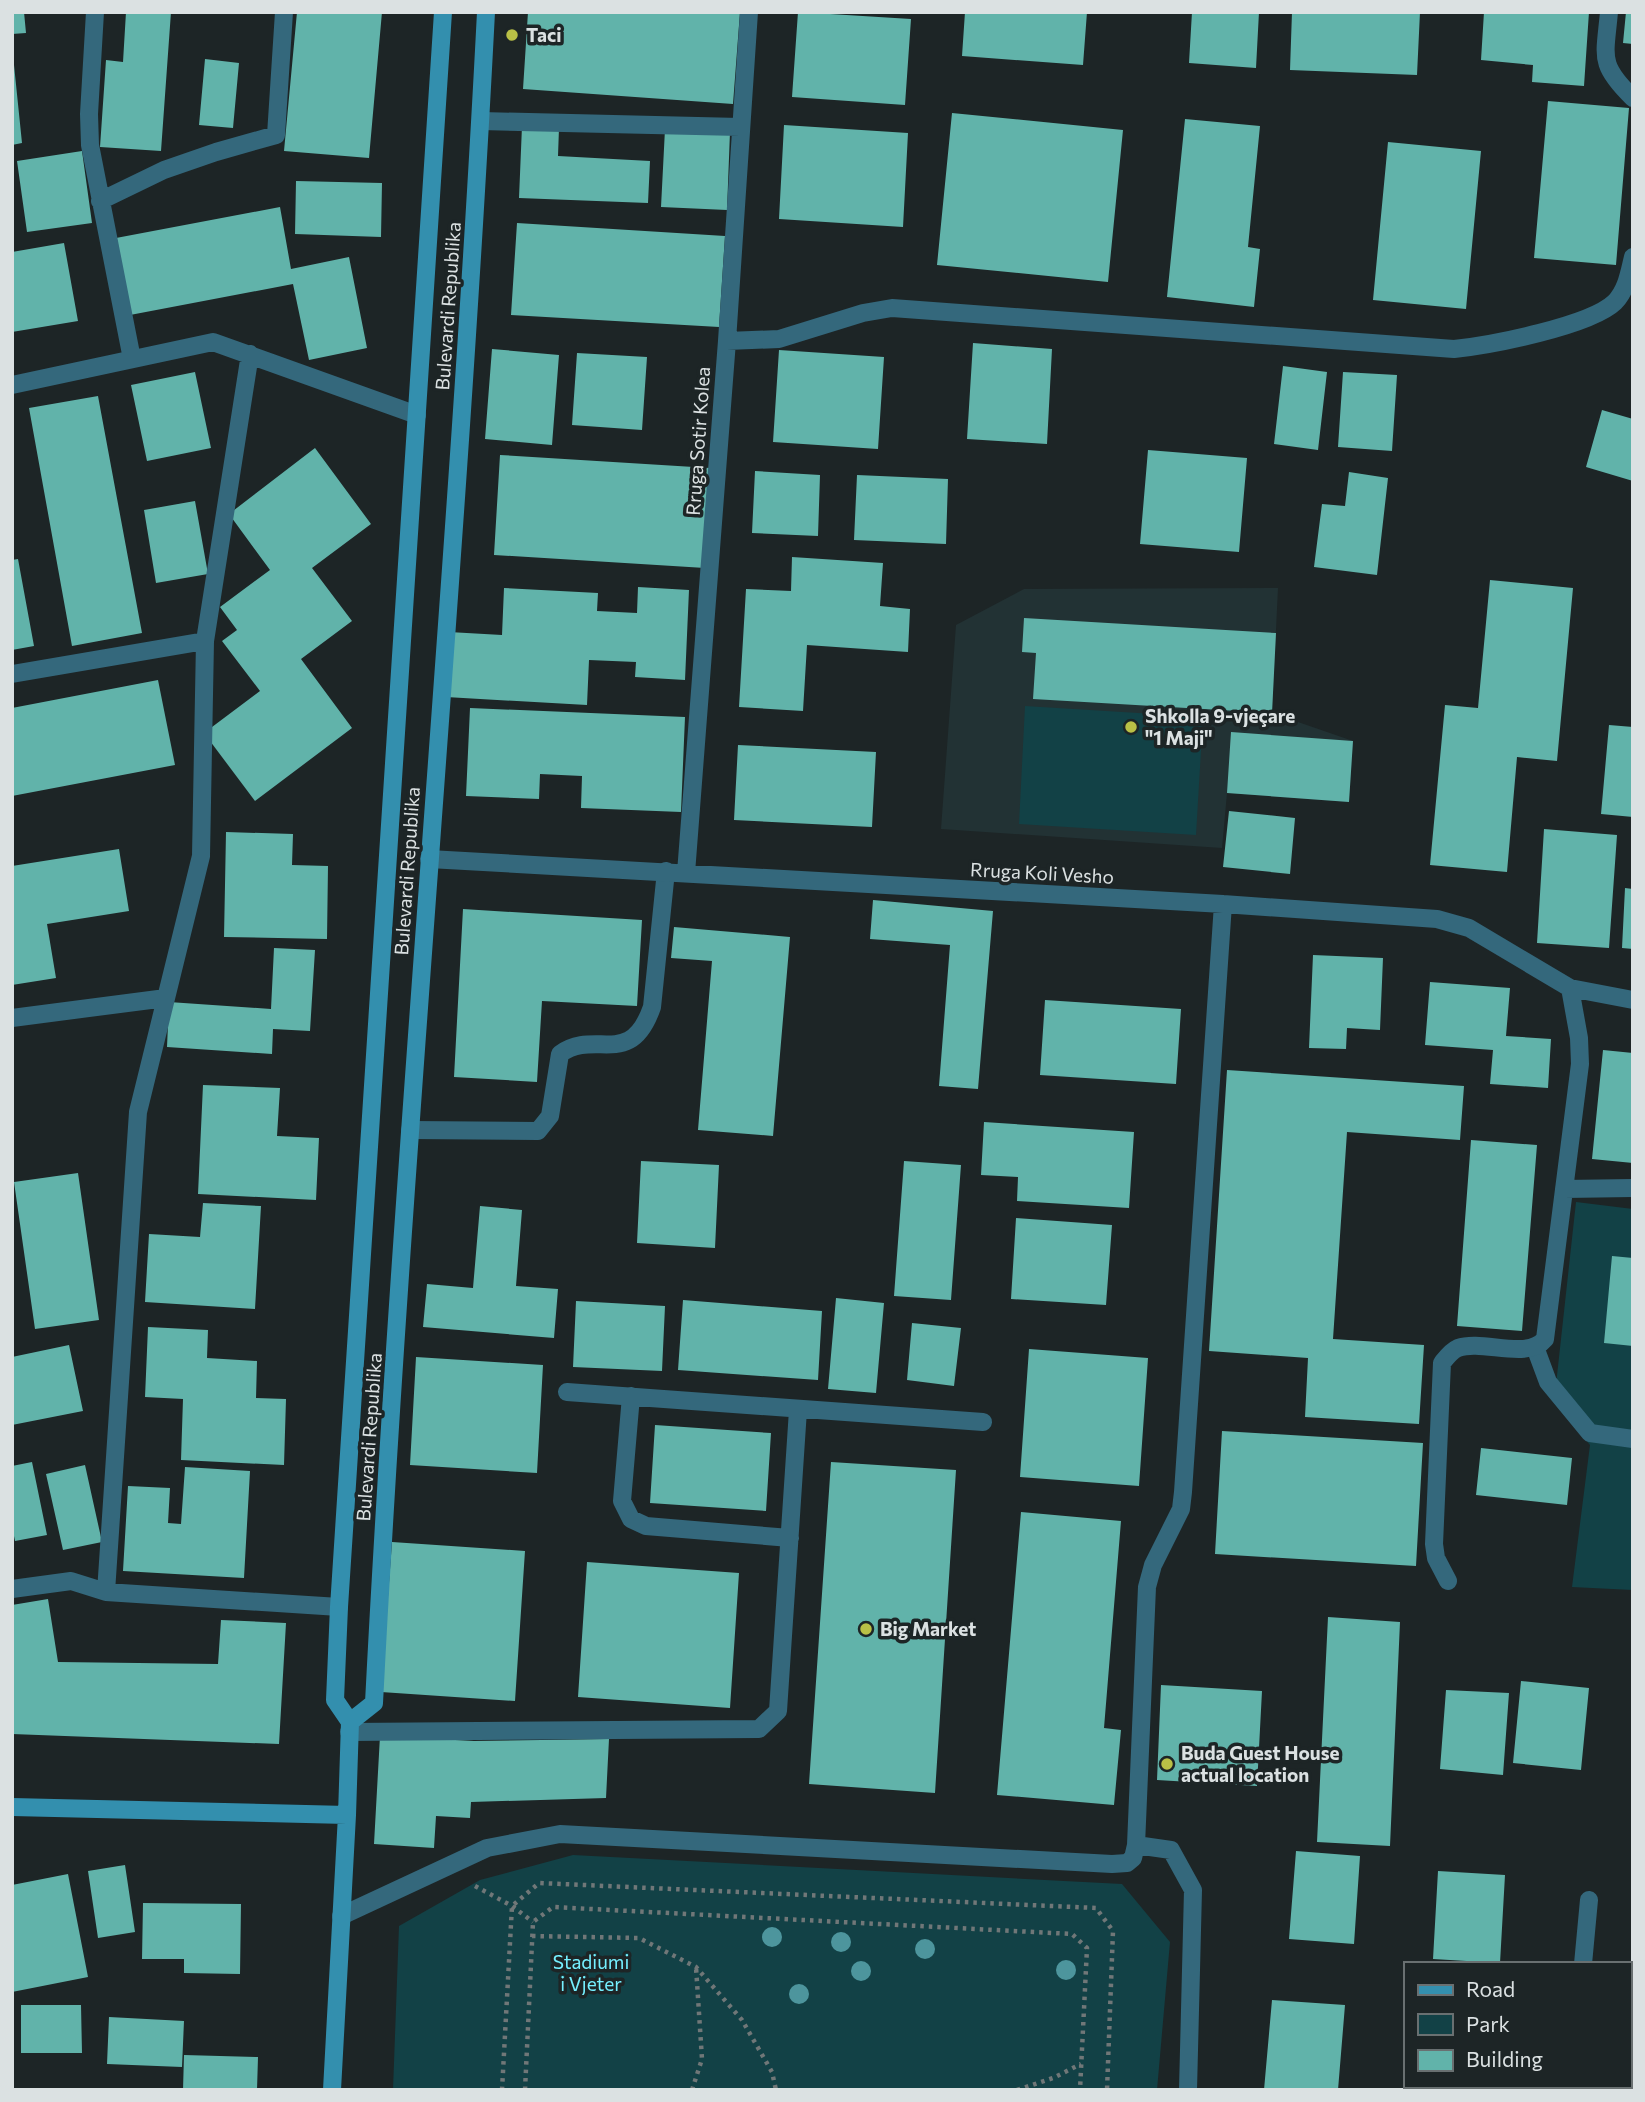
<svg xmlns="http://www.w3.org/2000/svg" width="1645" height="2102" viewBox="0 0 1645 2102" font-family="Commissioner,sans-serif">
<rect width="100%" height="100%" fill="#1d2526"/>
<path fill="#223234" d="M1278,588L1272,713L1353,741L1349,802L1227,793L1222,848L941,829L956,625L1024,589Z"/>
<path fill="#124146" d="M1025,706L1203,717L1196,835L1019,824Z
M1576,1202L1633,1209V1590L1572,1587L1590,1445L1554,1403Z
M573,1855L1122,1884L1170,1942L1157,2090H393L399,1926L480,1880Z"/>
<path fill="#61b3aa" d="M12,12H24L26,33L12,34Z
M126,12H171L161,151L100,147L106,60L123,62Z
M297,12H382L369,158L284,151Z
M528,12H740L733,104L523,89Z
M798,12L911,19L905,105L792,97Z
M965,12H1087L1083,65L962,56Z
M1192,12H1259L1256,68L1189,63Z
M1292,12H1420L1417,75L1290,70Z
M1484,12H1589L1584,86L1532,82L1533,65L1481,60Z
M1626,12H1633V44L1623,43Z
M205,59L239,63L233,128L199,125Z
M12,65H14L22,143L12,145Z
M1548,101L1629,108L1616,265L1534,258Z
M952,113L1123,130L1108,282L937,265Z
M1185,119L1260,126L1248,247L1260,249L1254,307L1167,297Z
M784,125L908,133L903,227L779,219Z
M522,126L559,128L558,156L650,161L648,203L519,198Z
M665,129L730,132L727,210L661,207Z
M1388,142L1481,151L1466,309L1373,300Z
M82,151L92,223L27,232L17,161Z
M296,181L382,183L381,237L295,234Z
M280,207L291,269L349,257L367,348L309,360L293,284L130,315L116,238Z
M517,223L725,236L719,327L511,315Z
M64,243L78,321L12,332V252Z
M973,343L1052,349L1047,444L967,439Z
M492,349L559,355L552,445L485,439Z
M779,350L884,357L878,449L773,442Z
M577,353L647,357L642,430L572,425Z
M1283,366L1327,372L1318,450L1274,444Z
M195,372L211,448L147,461L131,385Z
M1343,372L1397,375L1392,451L1338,447Z
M98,396L142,633L72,646L29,408Z
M1602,410L1633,419V481L1586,467Z
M315,448L371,524L312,568L352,621L301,659L352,728L255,801L204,733L260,691L222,641L237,630L220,607L270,570L229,514Z
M1148,450L1247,458L1239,552L1140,544Z
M500,455L710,468L705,568L494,555Z
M755,471L820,475L818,536L752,533Z
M1349,472L1388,478L1377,575L1314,567L1322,504L1345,506Z
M857,475L948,479L946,544L854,540Z
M195,501L208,574L156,583L144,510Z
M792,557L883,563L880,606L910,609L908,652L807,645L803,711L739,707L746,589L791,591Z
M18,559L34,646L12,650V560Z
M1490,580L1573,588L1557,761L1517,757L1507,872L1430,865L1445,705L1478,708Z
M638,587L689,590L685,680L635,677L636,662L589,660L587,705L446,697L449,632L502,635L504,588L598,593L597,611L637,613Z
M1024,618L1276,633L1272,713L1033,699L1036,653L1022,652Z
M158,680L175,765L12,796V708Z
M470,708L685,717L681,812L581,808L582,776L540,774L539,799L466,796Z
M1609,725L1633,727V817L1601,814Z
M1231,732L1353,741L1349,802L1227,793Z
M738,745L876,752L872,827L734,820Z
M1229,811L1295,818L1290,874L1223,867Z
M1544,829L1617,835L1609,948L1537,943Z
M226,832L293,834L292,865L328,866L327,939L224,937Z
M119,849L129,911L47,924L56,978L12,985V866Z
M1625,888L1633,889V949L1622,948Z
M873,900L993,911L978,1089L939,1086L950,945L870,939Z
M463,909L642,920L637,1006L542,1001L537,1082L454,1077Z
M674,927L790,937L773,1136L698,1130L712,961L671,958Z
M274,948L315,950L310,1031L273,1029L272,1054L167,1047L169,1002L271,1009Z
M1313,955L1383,958L1380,1030L1347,1028L1346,1049L1309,1048Z
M1430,982L1510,988L1506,1036L1551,1039L1548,1088L1490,1084L1493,1050L1425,1045Z
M1045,1000L1181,1009L1176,1084L1040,1075Z
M1603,1050L1633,1053V1163L1592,1159Z
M1227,1070L1464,1086L1460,1140L1347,1132L1333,1339L1424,1345L1419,1424L1305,1417L1308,1358L1209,1351Z
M203,1085L280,1088L277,1136L319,1138L316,1200L198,1194Z
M984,1122L1134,1132L1129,1208L1017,1201L1018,1177L981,1175Z
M1471,1140L1537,1145L1522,1331L1457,1326Z
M641,1161L719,1165L715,1248L637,1243Z
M904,1161L961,1165L951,1300L894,1296Z
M78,1173L99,1320L35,1329L14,1182Z
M203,1203L261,1206L255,1309L145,1302L149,1234L200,1237Z
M480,1206L522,1210L516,1286L558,1289L554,1338L423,1327L427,1284L473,1288Z
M1016,1218L1112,1225L1106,1305L1011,1299Z
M1612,1256L1633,1258V1346L1604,1343Z
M836,1298L884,1303L876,1393L828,1389Z
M683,1300L822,1311L818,1380L678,1370Z
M576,1301L665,1306L662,1371L573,1367Z
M912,1323L961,1328L954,1386L907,1380Z
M148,1327L208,1330L207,1358L257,1361L256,1398L286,1399L284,1465L181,1460L183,1399L145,1397Z
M69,1345L83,1411L12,1425V1357Z
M1029,1349L1148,1358L1139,1486L1020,1477Z
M416,1357L543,1365L537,1473L410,1465Z
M655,1425L771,1433L766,1511L650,1503Z
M1222,1431L1423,1443L1416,1566L1215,1554Z
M1481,1448L1572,1458L1567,1505L1476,1495Z
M32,1462L47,1535L15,1541L12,1526V1466Z
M831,1462L956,1470L935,1793L809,1784Z
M85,1465L102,1542L63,1550L46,1474Z
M185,1467L250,1471L244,1578L123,1571L128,1486L170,1488L168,1523L181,1524Z
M1021,1512L1121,1521L1104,1728L1121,1730L1114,1805L997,1795Z
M392,1542L525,1551L515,1701L381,1692Z
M587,1562L739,1573L730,1708L578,1697Z
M48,1599L58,1662L218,1664L221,1620L286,1623L279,1744L12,1734V1605Z
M1328,1617L1400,1622L1390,1846L1317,1842Z
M1521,1681L1589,1688L1581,1770L1513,1763Z
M1161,1685L1262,1691L1257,1786L1157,1780Z
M1446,1690L1509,1693L1503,1775L1440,1769Z
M380,1736L474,1741L609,1739L606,1798L471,1802L470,1818L436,1816L434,1848L374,1844Z
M1296,1851L1360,1856L1354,1944L1289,1939Z
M125,1865L135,1932L98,1938L88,1871Z
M1438,1871L1505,1875L1500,1963L1433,1959Z
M68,1874L88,1977L12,1992V1885Z
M143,1903L241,1904L240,1974L184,1973V1959H142Z
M1272,2000L1345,2005L1338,2090H1264Z
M21,2005H81L82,2053H21Z
M109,2017L184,2021L182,2067L107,2064Z
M184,2055L258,2057L257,2090H183Z
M1420,2086H1494L1493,2090H1420Z"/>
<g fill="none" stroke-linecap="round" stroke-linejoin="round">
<path stroke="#707778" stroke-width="4.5" stroke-dasharray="3.5 5" stroke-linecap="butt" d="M475,1886L512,1906L533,1922
M532,1936L639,1938L696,1967L742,2020L772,2072L776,2090
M502,2090L512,1906L539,1883L1096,1908L1113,1931L1107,2090
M525,2090L533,1922L553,1907L1072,1934L1087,1948L1080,2090
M692,2090L702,2059L696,1967
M1017,2090L1053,2078L1081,2064"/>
<path stroke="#34687c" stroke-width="18" d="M410,1130L538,1131L550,1116L560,1054C596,1028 630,1070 652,1007L666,871
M1535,1347L1548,1382L1590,1433L1633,1439"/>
<path stroke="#34687c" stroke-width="18" d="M95,12L89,114L90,145L132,359
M1609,12C1605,57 1598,64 1633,98
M481,121L740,127
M100,201L164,170L216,152L276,135L284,12
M727,341L779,339L863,313L892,308L1454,349C1491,345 1590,326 1615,302C1627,289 1629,273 1633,257
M12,385L213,342L417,415
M12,674L205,641
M429,859L1223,904L1437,919L1469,928L1570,988L1633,1000
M686,873L727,341L749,12
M12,1018L166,998
M1564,1189L1633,1188
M567,1392L983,1422
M631,1396L622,1501L631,1519L646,1526L790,1538
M1448,1581L1436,1558L1434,1544L1442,1363C1446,1358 1451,1351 1458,1348C1483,1339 1527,1361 1545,1339L1580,1064L1579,1038L1570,988
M12,1589L71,1581L106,1592L339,1607
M106,1592L138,1112L201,856L205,641L250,354
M349,1732L759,1729L778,1711L798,1410
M1136,1845L1171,1850L1193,1890L1188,2090
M341,1916L487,1848L560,1834L1112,1864L1127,1863L1133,1858L1136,1845L1147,1587L1153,1565L1181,1509L1183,1492L1223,904
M1583,1964L1589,1900
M1571,2090V2086"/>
<path stroke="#338fae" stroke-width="18" d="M350,1722L374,1703C403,1139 457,576 486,12
M12,1807L347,1815
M332,2090L347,1815L350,1722L335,1700L339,1607L443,12"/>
</g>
<g fill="#4d959d">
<circle cx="772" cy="1937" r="10"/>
<circle cx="841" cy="1942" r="10"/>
<circle cx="925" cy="1949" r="10"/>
<circle cx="1066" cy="1970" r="10"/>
<circle cx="861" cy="1971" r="10"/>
<circle cx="799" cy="1994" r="10"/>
</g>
<g fill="#b9c046" stroke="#1d2526" stroke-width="2.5">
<circle cx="512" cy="35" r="7"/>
<circle cx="1131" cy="727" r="7"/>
<circle cx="866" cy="1629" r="7"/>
<circle cx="1167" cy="1764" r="7"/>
</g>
<g text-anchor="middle" stroke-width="7" stroke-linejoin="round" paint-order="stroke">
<g font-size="19" font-weight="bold" fill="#dbe1e2" stroke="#1d2526" text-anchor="start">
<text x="526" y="42">Taci</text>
<text x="1145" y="723">Shkolla 9-vjeçare<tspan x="1145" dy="22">"1 Maji"</tspan></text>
<text x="880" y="1636">Big Market</text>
<text x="1181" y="1760">Buda Guest House<tspan x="1181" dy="22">actual location</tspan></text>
</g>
<g font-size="19" fill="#dbe1e2" stroke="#1d2526">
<text transform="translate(448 306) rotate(-86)" y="7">Bulevardi Republika</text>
<text transform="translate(698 441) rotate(-86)" y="7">Rruga Sotir Kolea</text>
<text transform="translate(407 871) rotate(-86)" y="7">Bulevardi Republika</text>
<text transform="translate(1042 873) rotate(3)" y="7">Rruga Koli Vesho</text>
<text transform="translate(369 1437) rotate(-86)" y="7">Bulevardi Republika</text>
</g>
<g font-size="19" fill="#75f0ff" stroke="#1d2526">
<text x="591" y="1969">Stadiumi<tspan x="591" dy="22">i Vjeter</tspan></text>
</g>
</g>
<rect width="1645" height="2102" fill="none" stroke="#dbe1e2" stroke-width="28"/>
<rect x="1404" y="1962" width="228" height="126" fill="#1d2526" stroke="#697071" stroke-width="2"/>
<rect x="1418" y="1985" width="35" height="10" fill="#338fae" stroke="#697071" stroke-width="2"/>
<text x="1466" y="1997" font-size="21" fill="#dbe1e2">Road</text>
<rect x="1418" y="2014" width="35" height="21" fill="#124146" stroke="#697071" stroke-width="2"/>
<text x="1466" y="2032" font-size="21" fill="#dbe1e2">Park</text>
<rect x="1418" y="2050" width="35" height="21" fill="#61b3aa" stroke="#697071" stroke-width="2"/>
<text x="1466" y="2067" font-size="21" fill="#dbe1e2">Building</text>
</svg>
